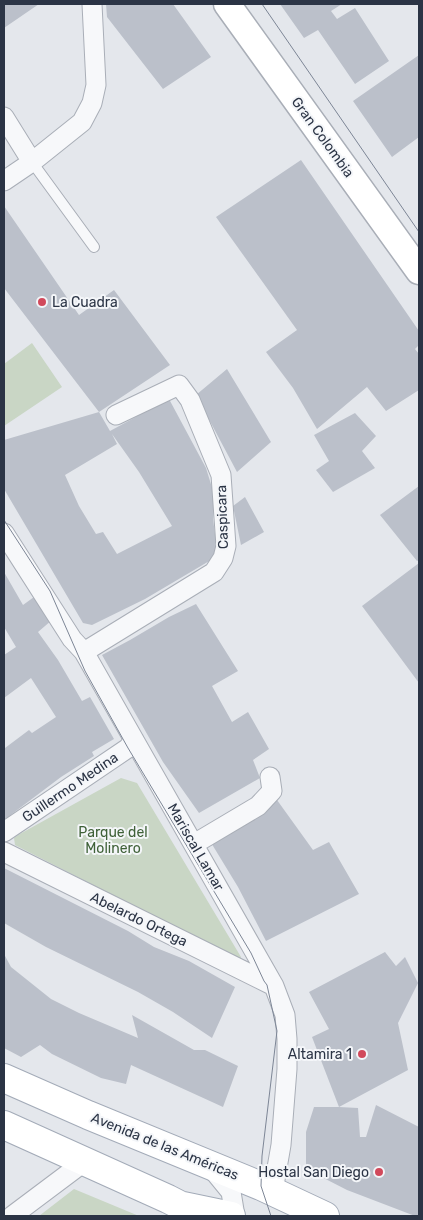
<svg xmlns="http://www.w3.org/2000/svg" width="423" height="1220" viewBox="0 0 423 1220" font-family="Rubik,sans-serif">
<rect width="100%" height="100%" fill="#e4e7ec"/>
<path fill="#c9d6c5" d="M32,343L62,387L4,426V364Z
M121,778L137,783L241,957L240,960L15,845L14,838L18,835Z
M74,1189L139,1216H39Z"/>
<path fill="#bbc0ca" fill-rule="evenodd" d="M4,4H39L4,28Z
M106,4H173L211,57L163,89L107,17Z
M280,4H342L331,11L337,19L355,8L389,61L355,84L318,30L304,38Z
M419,55V137L392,157L353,101Z
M301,160L419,331V345L415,349L419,354V390L386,411L367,387L317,429L293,388L266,352L297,330L216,217Z
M4,206L79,315L114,290L170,365L99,412L4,288Z
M227,369L271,442L237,472L196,395Z
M169,399L206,468L214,494L213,519L217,549L211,560L145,599L92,625L83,623L4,489V440L99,412L110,431ZM112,434L139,472L172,526L117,554L103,532L96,534L79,506L65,475L117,444Z
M355,413L376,436L362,451L375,468L333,492L316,470L329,461L314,435Z
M419,486V560L417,561L380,515Z
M245,497L264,532L241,545L233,506Z
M419,563V683L362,606Z
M4,572L23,605L34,597L52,620L38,632L58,660L82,701L90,697L114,739L92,752L94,756L61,777L4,820V747L5,748L29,730L32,733L56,717L31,678L4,698V655L16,647L4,627Z
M196,604L238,671L212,686L232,722L248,712L269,749L253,760L260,778L199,813L163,762L102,655L130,640L169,617Z
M277,800L313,850L329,842L359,894L266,941L238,887L210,841Z
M4,868L128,931L154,947L189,961L235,987L212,1038L173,1012L138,992L46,947L4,923Z
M385,952L396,966L405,957L418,983L398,1023L408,1070L339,1107L358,1108L360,1137H366L376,1105L419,1127V1216H415L347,1190L306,1169V1132L314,1107H339L312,1037L329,1029L309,992Z
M4,954L11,967L51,999L79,1013L138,1038L132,1015L194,1050H205L238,1066L223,1107L131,1065L126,1084L101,1078L52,1054L40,1045L21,1057L4,1048Z"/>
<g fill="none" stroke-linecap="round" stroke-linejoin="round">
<g stroke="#a9aeb7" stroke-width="12">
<path id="service" d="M32,162L94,247"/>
</g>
<g stroke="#a9aeb7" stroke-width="21">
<path id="minor" d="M4,117L32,162
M4,181L32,162L82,122L92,103L96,85L92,4
M4,533L72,639L84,652L274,986L285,1015L287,1039V1069L281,1145L273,1191
M84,652L214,572L223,558L226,546L221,475L190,400L179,385L116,415
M4,832L128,748L134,740
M194,844L258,806L272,791L270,777
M4,852L274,986
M213,1170L231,1192L235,1216
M12,1216L84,1162"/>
</g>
<g stroke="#a9aeb7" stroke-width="29">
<path id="secondary" d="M227,4L419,271"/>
</g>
<g stroke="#a3abb8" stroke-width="30">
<path id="primary" d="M4,1078L88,1115L261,1186L325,1216
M4,1125L168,1199L201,1216
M183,1206L231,1216"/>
</g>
<use href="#service" stroke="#f7f8fa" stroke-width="10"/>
<use href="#minor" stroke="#f7f8fa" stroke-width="19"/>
<use href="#secondary" stroke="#fff" stroke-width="26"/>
<use href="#primary" stroke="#fff" stroke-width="28"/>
<path stroke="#7d8696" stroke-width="1" d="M262,4L419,232
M4,520L50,591L85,671L128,748L251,953L264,981L267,985L277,1031L262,1156L261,1186L271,1216"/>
</g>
<g fill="#d1495b" stroke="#f4f6f9" stroke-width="2">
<circle cx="42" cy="302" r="5"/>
<circle cx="362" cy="1054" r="5"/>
<circle cx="379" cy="1172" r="5"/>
</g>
<g text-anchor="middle" stroke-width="4" stroke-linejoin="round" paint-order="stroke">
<g font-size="14" fill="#2b3445" stroke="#f4f6f9">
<text transform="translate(323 137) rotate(54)" y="5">Gran Colombia</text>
<text transform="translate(222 517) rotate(-92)" y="5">Caspicara</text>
<text transform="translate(70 787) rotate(-34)" y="5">Guillermo Medina</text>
<text transform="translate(196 847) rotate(60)" y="5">Mariscal Lamar</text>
<text transform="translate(139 919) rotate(26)" y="5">Abelardo Ortega</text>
<text transform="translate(165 1146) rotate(22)" y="5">Avenida de las Américas</text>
</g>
<g font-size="14" fill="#2b3445" stroke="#f4f6f9" text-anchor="end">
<text x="52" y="307" text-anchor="start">La Cuadra</text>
<text x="352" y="1059">Altamira 1</text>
<text x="369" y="1177">Hostal San Diego</text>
</g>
<g font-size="14" fill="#3f6138" stroke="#f4f6f9">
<text x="113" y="837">Parque del<tspan x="113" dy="16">Molinero</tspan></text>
</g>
</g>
<rect width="423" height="1220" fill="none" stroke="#2b3445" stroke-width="10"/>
</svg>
